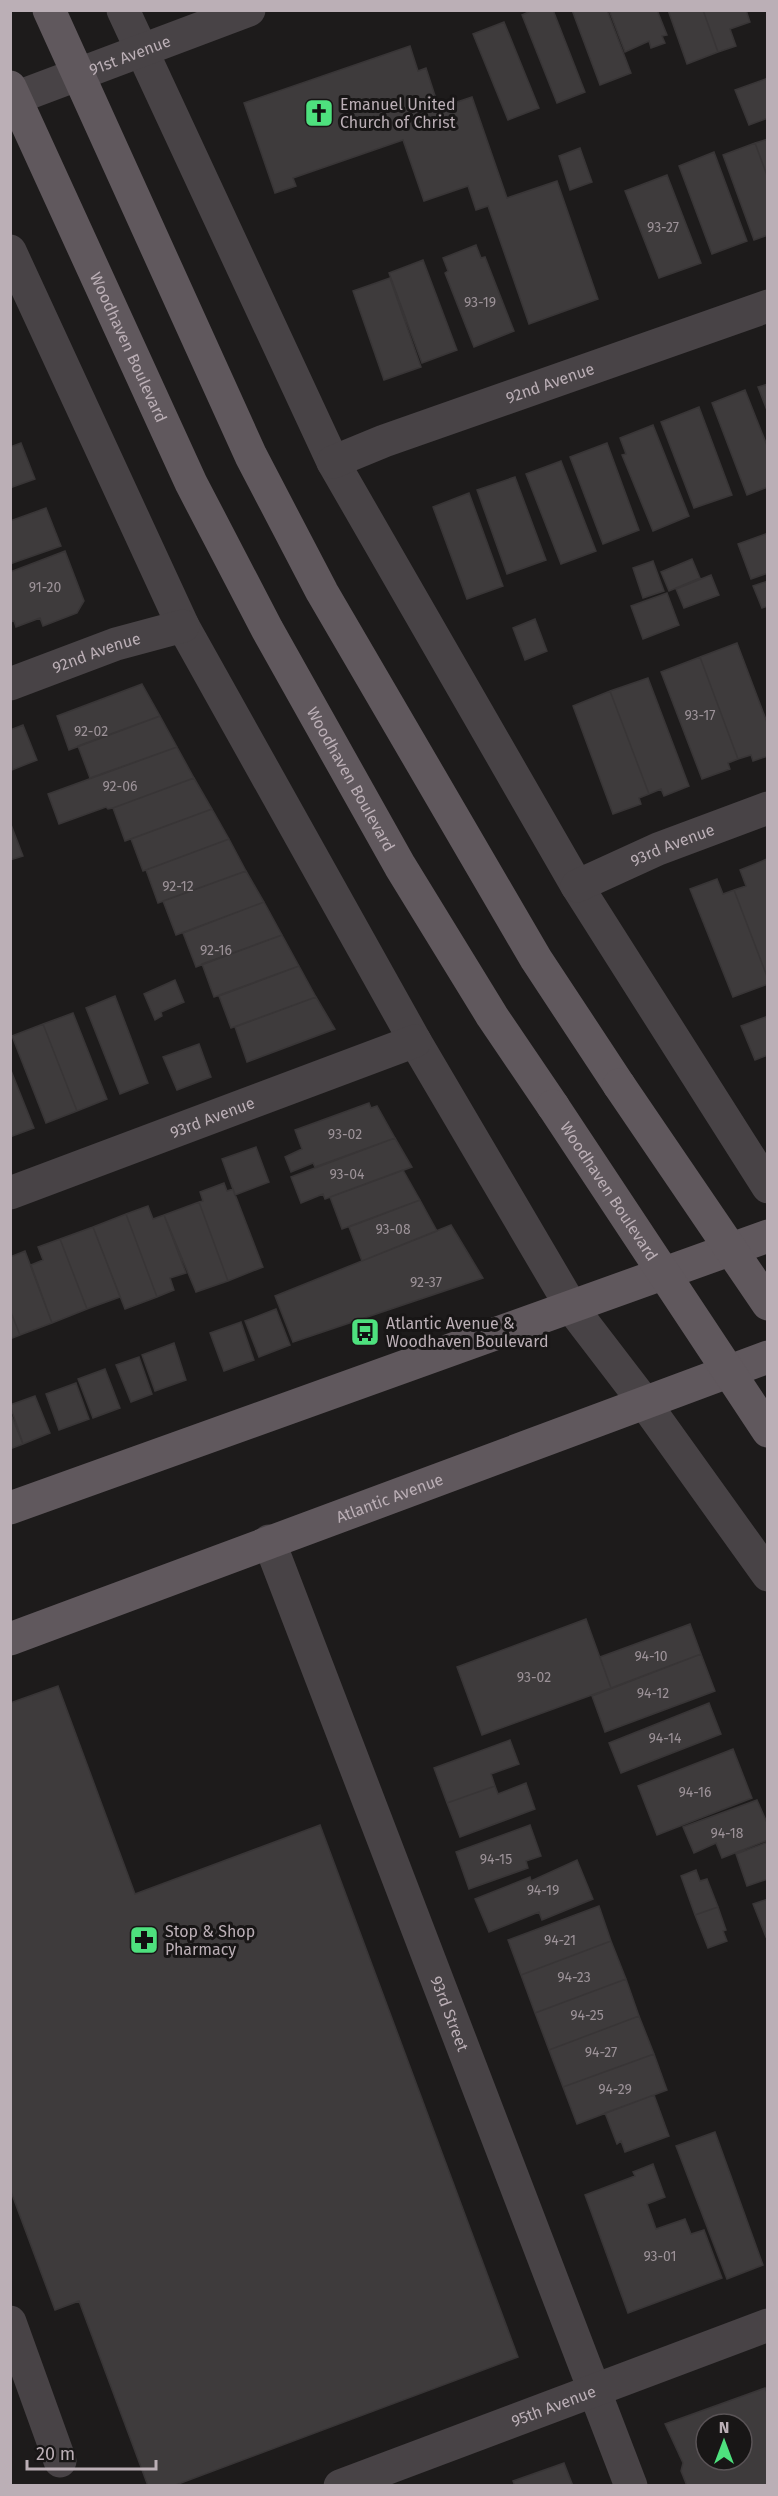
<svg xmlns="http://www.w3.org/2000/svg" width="778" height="2496" viewBox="0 0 778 2496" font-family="'Fira Sans',sans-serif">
<rect width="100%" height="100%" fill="#1d1b1b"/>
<path fill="#3e3b3c" stroke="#383536" stroke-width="1.5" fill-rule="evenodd" d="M533,10H553L585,92L557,103L522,15Z
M572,10H607L631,73L600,85Z
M609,10H657L667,35L662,36L665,43L651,48L649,41L625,52Z
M668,10H703L718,52L687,64Z
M703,10H746L750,22L730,29L736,46L718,52Z
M504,22L539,108L508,120L473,34Z
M410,46L418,71L426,68L439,108L472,97L507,198L557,181L598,299L529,324L488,206L476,210L468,186L424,201L403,140L293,178L296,186L275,193L244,103Z
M768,78V118L749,125L735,90Z
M768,139V178L755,143Z
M755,143L768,178V235L754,240L723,155Z
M580,148L592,182L570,190L559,156Z
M714,152L747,241L712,254L679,166Z
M667,175L701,263L659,278L625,191Z
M476,245L481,258L485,257L514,331L474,347L445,273L448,271L443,258Z
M423,260L457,350L422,363L389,273Z
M390,278L421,367L384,380L353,291Z
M768,384V413L758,387Z
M745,390L768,448V487L747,495L712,403Z
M699,407L732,495L694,508L661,422Z
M653,425L689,516L653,531L622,455L626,454L620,438Z
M21,443L35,479L10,488V447Z
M607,443L639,530L603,544L570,457Z
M561,461L596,551L561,564L526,474Z
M515,477L546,560L507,574L477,490Z
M469,493L503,586L467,599L433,507Z
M46,508L61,546L10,564V521Z
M768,533V573L751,579L738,544Z
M65,551L84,601L77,613L43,626L40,618L16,627L14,621L10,622V572Z
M692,559L700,578L669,591L661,572Z
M653,561L664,591L643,598L633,568Z
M711,575L719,595L684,608L676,589Z
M768,581V606L762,608L753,586Z
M667,593L679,625L643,639L631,606Z
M535,619L547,651L525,660L513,628Z
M737,643L768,725V756L753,761L751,755L738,759L700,657Z
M700,657L738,759L728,763L730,769L702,779L661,672Z
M648,678L689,786L664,796L661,789L649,794L610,691Z
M142,684L160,716L69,750L57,716Z
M610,691L649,794L639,798L641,804L613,814L573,706Z
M160,716L177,747L90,778L78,746Z
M23,725L37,760L12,770L10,730Z
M177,747L194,778L113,808L108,809L106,807L59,824L48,794Z
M194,778L212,809L125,841L113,808Z
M212,809L229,839L143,871L131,839Z
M10,822L23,856L10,860Z
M229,839L246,871L158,903L146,870Z
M767,859L768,860V979L734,890L746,886L740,870Z
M246,871L264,902L176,935L163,901Z
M717,879L723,894L734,890L768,979V984L733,997L690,889Z
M264,902L282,935L196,967L183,933Z
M282,935L299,966L214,997L202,964Z
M299,966L316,997L231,1028L219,996Z
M175,980L184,1002L161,1012L162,1016L155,1020L144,994Z
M115,996L148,1083L120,1094L86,1008Z
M316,997L335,1029L247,1062L235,1027Z
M73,1013L107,1099L77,1111L43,1024Z
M768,1016V1055L755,1060L741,1026Z
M43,1024L77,1111L46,1123L12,1036Z
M199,1044L211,1077L177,1090L163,1057Z
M10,1068L34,1128L10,1137Z
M369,1103L371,1108L377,1106L395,1138L315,1167L313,1163L291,1172L285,1157L302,1149L295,1130Z
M395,1138L412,1167L325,1199L323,1194L301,1203L291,1177Z
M256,1147L269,1182L235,1195L222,1159Z
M403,1170L420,1200L342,1229L330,1197Z
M224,1183L227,1191L233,1189L263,1267L228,1281L199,1202L203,1201L200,1192Z
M420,1200L437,1231L362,1261L349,1227Z
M199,1202L228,1281L196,1292L164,1215Z
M148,1206L153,1219L164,1215L186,1273L170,1278L174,1290L157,1297L126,1214Z
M126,1214L157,1297L125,1309L93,1227Z
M451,1225L483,1278L293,1342L275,1296Z
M93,1227L120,1297L87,1309L60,1239Z
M60,1239L87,1309L52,1323L31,1265L43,1260L38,1247Z
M25,1251L52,1323L20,1335L10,1310V1257Z
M276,1309L290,1345L259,1357L245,1321Z
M10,1310L20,1335L10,1339Z
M241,1322L254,1360L224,1371L210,1333Z
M174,1343L186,1380L155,1391L142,1355Z
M139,1357L152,1394L131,1402L116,1365Z
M105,1369L120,1408L93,1418L78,1379Z
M76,1383L89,1419L59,1430L46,1394Z
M35,1396L50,1433L23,1444L10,1405Z
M10,1412L23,1444L10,1449Z
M586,1619L611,1688L482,1735L457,1667Z
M690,1624L701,1654L611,1688L600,1657Z
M701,1654L715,1691L605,1732L592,1696Z
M58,1686L135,1894L320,1825L518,2357L173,2486H148L79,2301L55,2310L10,2189V1703Z
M709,1703L721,1734L621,1773L609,1743Z
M510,1740L519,1764L491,1774L495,1786L447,1803L434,1768Z
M733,1749L752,1798L657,1835L638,1786Z
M526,1783L535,1809L460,1837L447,1803L495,1786L498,1794Z
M757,1800L768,1825V1840L722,1858L716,1843L694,1853L683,1827Z
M530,1825L541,1856L526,1861L528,1868L469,1889L456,1852Z
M768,1842V1879L747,1886L736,1854Z
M577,1860L593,1899L542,1920L539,1912L489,1932L475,1899L530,1877L531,1881Z
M696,1870L700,1881L707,1879L718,1907L695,1915L681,1876Z
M768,1899V1936L766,1937L753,1904Z
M599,1906L611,1941L521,1975L508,1940Z
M718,1907L726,1930L723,1931L727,1941L708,1948L695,1915Z
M611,1941L626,1979L535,2013L521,1975Z
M626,1979L639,2016L549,2050L535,2013Z
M639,2016L654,2054L563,2087L549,2050Z
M654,2054L667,2090L577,2124L563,2087Z
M654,2095L669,2136L625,2152L621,2141L617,2144L605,2113Z
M715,2132L763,2265L727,2279L676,2146Z
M653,2164L665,2197L647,2204L656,2229L685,2219L691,2234L704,2230L722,2278L628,2313L585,2195L635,2176L633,2172Z
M765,2388L768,2395V2486H687L681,2471L683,2463L665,2424ZM706,2424H742V2460H706Z
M564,2463L573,2486H515L513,2481Z"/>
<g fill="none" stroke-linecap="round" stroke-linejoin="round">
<g stroke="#484346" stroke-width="33">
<path d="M123,10L333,462L577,886L768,1187"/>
<path id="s1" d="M10,100L249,10"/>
<path d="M10,251L183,626L415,1041L572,1308L644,1402L768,1575"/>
<path id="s2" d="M333,462L384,441L768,306"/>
<path id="s3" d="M10,684L116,644L183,626"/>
<path id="s4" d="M577,886L658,849L768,808"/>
<path id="s5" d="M10,1193L415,1041"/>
<path id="s6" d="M269,1541L631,2486"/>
<path d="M10,2322L60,2461"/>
<path id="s7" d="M340,2486L768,2325"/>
</g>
<g stroke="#60585d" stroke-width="33">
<path d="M49,10L251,456L322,592L536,959L619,1085"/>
<path id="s8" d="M10,87L191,483L267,629L400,866L492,1016L553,1106"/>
<path d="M10,1508L768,1236"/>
<path id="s9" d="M10,1639L768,1357"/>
</g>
<g stroke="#60585d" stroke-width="33">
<path d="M619,1085L768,1304"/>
<path id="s10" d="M553,1106L768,1431"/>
</g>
</g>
<defs>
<g id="church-square" transform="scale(1.5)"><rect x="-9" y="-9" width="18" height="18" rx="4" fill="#4ee17e" stroke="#181616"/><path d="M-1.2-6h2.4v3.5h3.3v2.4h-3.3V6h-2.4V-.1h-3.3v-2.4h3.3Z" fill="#111"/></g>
<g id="bus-square" transform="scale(1.5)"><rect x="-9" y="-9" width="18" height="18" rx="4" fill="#4ee17e" stroke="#181616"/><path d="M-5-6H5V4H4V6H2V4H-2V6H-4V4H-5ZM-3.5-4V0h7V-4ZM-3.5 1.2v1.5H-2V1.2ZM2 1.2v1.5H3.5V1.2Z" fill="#111"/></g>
<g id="pharmacy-square" transform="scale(1.5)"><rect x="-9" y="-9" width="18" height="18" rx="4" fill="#4ee17e" stroke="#181616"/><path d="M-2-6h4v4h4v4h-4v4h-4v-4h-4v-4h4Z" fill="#111"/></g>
</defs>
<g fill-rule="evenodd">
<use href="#church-square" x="319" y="113"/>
<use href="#bus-square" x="365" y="1332"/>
<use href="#pharmacy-square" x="144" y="1940"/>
</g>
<g text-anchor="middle" stroke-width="6" stroke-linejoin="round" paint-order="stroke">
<g font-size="14" fill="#9c9298">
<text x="663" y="232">93-27</text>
<text x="480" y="307">93-19</text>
<text x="45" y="592">91-20</text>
<text x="700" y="720">93-17</text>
<text x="91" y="736">92-02</text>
<text x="120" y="791">92-06</text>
<text x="178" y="891">92-12</text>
<text x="216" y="955">92-16</text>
<text x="345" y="1139">93-02</text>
<text x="347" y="1179">93-04</text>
<text x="393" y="1234">93-08</text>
<text x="426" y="1287">92-37</text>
<text x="651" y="1661">94-10</text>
<text x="534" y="1682">93-02</text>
<text x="653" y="1698">94-12</text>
<text x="665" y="1743">94-14</text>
<text x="695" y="1797">94-16</text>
<text x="727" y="1838">94-18</text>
<text x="496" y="1864">94-15</text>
<text x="543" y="1895">94-19</text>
<text x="560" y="1945">94-21</text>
<text x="574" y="1982">94-23</text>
<text x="587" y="2020">94-25</text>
<text x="601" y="2057">94-27</text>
<text x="615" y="2094">94-29</text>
<text x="660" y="2261">93-01</text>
</g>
<g font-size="16" fill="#bbafb6" stroke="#181616">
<text dy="6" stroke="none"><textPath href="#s1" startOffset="128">91st Avenue</textPath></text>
<text dy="6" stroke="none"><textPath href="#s8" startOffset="286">Woodhaven Boulevard</textPath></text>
<text dy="6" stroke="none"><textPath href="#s2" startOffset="231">92nd Avenue</textPath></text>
<text dy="6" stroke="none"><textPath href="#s3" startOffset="92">92nd Avenue</textPath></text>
<text dy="6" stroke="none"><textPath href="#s8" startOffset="772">Woodhaven Boulevard</textPath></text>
<text dy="6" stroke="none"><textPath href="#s4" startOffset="104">93rd Avenue</textPath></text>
<text dy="6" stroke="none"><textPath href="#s5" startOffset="216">93rd Avenue</textPath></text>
<text dy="6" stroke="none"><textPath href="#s10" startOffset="102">Woodhaven Boulevard</textPath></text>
<text dy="6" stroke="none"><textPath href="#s9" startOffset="405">Atlantic Avenue</textPath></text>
<text dy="6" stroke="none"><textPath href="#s6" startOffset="506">93rd Street</textPath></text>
<text dy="6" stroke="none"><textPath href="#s7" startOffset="228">95th Avenue</textPath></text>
</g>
<g font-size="16" fill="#bbafb6" stroke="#181616" text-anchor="start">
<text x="340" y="110">Emanuel United<tspan x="340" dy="18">Church of Christ</tspan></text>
<text x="386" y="1329">Atlantic Avenue &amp;<tspan x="386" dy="18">Woodhaven Boulevard</tspan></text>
<text x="165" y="1937">Stop &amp; Shop<tspan x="165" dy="18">Pharmacy</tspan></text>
</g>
</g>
<rect width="778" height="2496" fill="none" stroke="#bbafb6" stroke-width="24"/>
<g transform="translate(724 2442)"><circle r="28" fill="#181616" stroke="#595356" stroke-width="1.5"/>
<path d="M0-4.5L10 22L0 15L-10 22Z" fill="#4ee17e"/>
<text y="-9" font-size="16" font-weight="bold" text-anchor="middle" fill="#bbafb6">N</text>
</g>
<path d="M27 2460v9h129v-9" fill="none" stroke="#bbafb6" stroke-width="3"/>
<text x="36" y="2460" font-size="18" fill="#bbafb6" stroke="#181616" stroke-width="4.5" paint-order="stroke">20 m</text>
</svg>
